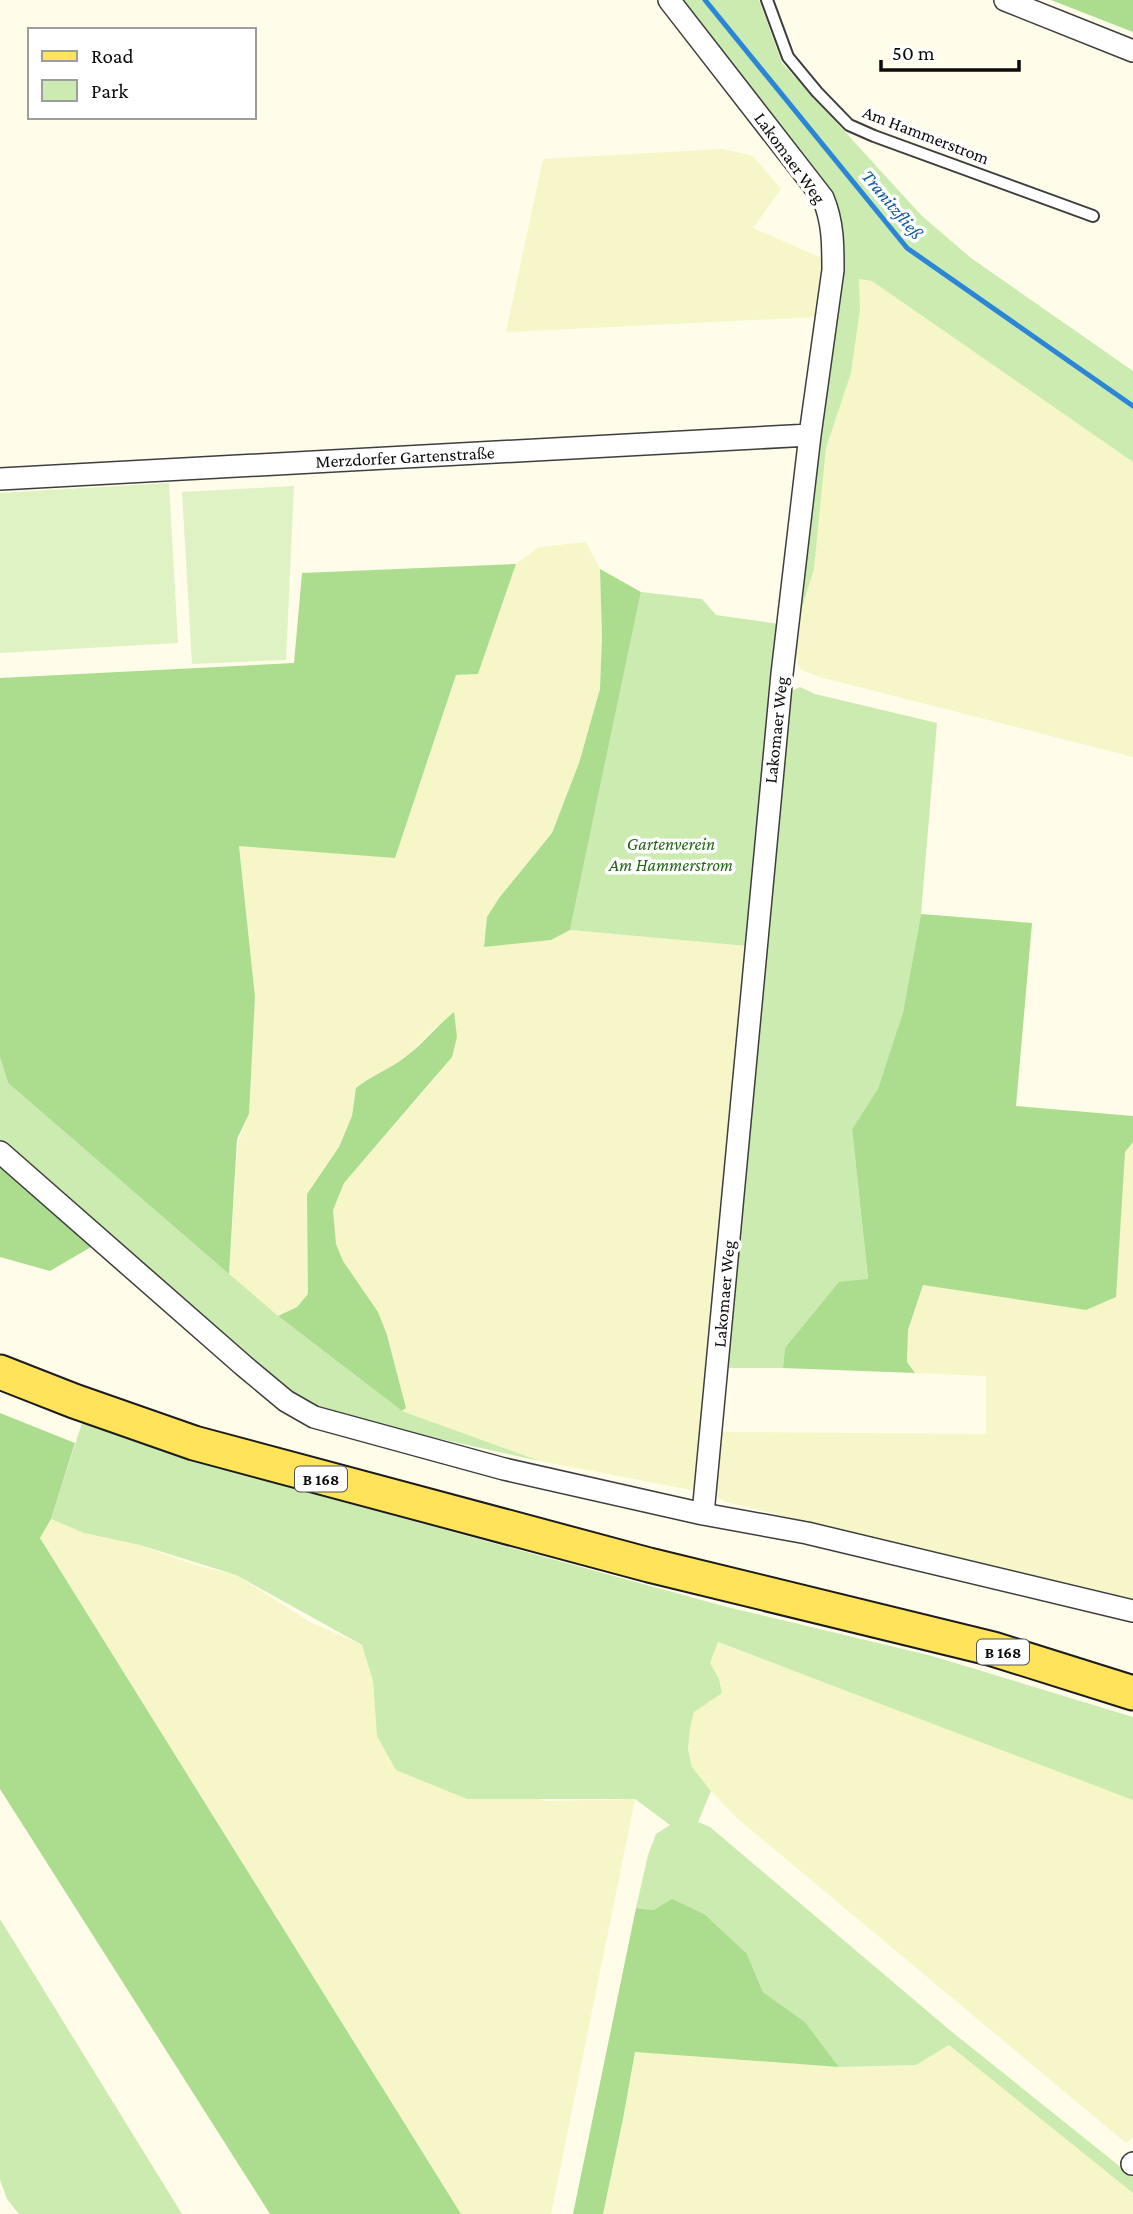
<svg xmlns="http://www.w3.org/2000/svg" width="1133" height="2214" viewBox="0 0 1133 2214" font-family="'Crimson Pro',serif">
<rect width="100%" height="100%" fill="#fffcea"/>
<path fill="#f6f6c8" d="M722,149L753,156L781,189L753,228L822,258L818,317L506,332L543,159Z
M859,279L872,281L1133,462V757L820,677L800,669L793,649L801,611L814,569L826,448L851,373L860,309Z
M586,542L600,569L602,637L600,689L579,763L552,833L499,898L487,917L484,946L551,940L570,930L747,946L697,1491L540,1461L402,1411L406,1408L387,1335L377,1312L343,1261L335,1244L333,1210L344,1183L437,1076L438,1025L407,1056L385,1072L366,1080L356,1088L352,1116L339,1147L307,1194L309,1294L297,1307L278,1316L229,1274L238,1143L249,1114L255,997L239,845L395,858L456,675L478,674L516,564L539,547Z
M1133,1142V1602L726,1502L715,1495L719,1432L986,1434V1376L915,1373L907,1362L908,1330L923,1285L1086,1310L1125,1152Z
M51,1519L84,1533L140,1545L195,1565L236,1575L310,1622L362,1645L373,1681L377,1736L545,1801L635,1799L551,2214H461L40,1538Z
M717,1642L1133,1799V2137L1126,2143L738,1819L711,1791L692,1767L688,1749L690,1728L694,1712L719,1679L710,1663Z
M949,2045L1133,2193V2214H603L623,2120L635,2052L840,2067L916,2065Z"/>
<path fill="#cbebb1" d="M680,0H759L782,63L922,216L971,258L1133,371V462L872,281L859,279L860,309L851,373L826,448L814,569L801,611L841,250V220L836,201Z
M641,592L702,599L716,615L779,624L747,946L570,930Z
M800,687L815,694L937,723L921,914L903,1012L878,1090L852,1129L868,1280L785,1348L783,1368H724L787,693Z
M0,1057L8,1083L278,1316L402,1411L540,1461L318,1412L288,1392L0,1141Z
M82,1423L197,1462L727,1607L932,1656L1133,1717V1800L718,1642L710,1663L719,1679L722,1693L694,1712L690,1728L688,1749L692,1767L711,1791L698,1822L710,1827L952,2032L1133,2177V2193L949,2045L916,2065L839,2067L805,2022L763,1992L747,1954L654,1910L636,1908L648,1855L656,1834L670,1825L635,1799H467L396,1770L377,1736L373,1681L362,1645L236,1575L140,1545L84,1533L51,1519Z
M0,1919L182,2214H19L7,2199L0,2180Z"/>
<path fill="#acdd8f" d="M1051,0H1133V32Z
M516,564L478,674L456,675L395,858L239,846L255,997L249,1114L237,1139L229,1274L8,1083L0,1057V678L294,663L302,573Z
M600,569L641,592L570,930L551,940L484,947L487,917L499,898L552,833L579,763L600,689L602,637Z
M921,914L1032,923L1016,1106L1133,1116V1142L1125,1152L1116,1297L1086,1310L923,1285L908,1330L907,1362L915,1373L783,1368L785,1348L839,1282L868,1279L852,1129L878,1089L903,1012Z
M454,1012L457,1037L452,1057L344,1183L333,1210L336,1244L343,1261L378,1312L387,1335L406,1408L402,1411L278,1316L297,1307L308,1294L307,1194L339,1147L352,1116L356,1088C370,1076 389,1070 404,1058C422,1045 436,1027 454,1012Z
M0,1168L91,1247L50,1271L0,1257Z
M0,1413L75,1443L51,1519L40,1538L461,2214H270L0,1789Z
M672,1899L704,1914L747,1954L763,1992L805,2022L839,2067L635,2052L623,2119L603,2214H573L636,1908L654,1910Z"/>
<path fill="#def2c4" d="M169,483L178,643L0,653V493Z
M294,486L286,660L192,664L182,492Z"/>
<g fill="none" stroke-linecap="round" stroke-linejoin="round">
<path stroke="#2d85d6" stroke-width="5" d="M705,0L907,248L1133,406"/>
<g stroke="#3e3e3e" stroke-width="14">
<path id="lane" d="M767,0L788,57L817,92L849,125L874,136L1093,216"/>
</g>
<g stroke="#3e3e3e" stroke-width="24">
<path id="street" d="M669,0L823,198C833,222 833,244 833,270L810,435L782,674L703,1514
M1005,0L1133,51
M0,479L810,435
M0,1152L244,1366L286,1401L314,1417L504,1469L703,1514L807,1533L1133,1611
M1132,2164L1133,2163"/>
</g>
<g stroke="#1c1c1c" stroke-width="37">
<path id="primary" d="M0,1372L74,1401L194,1443L649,1565L993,1649L1133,1693"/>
</g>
<use href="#lane" stroke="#fff" stroke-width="10"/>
<use href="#street" stroke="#fff" stroke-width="21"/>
<use href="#primary" stroke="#ffe35a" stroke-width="33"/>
</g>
<g text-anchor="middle" stroke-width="7" stroke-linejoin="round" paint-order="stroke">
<g fill="#fff" stroke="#545454" stroke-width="2">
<rect x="295" y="1466.5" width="52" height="25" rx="5"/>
<rect x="977" y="1639.5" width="52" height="25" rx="5"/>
</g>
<g font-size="16" font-weight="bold" fill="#0b0b0b">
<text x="321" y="1485">B 168</text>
<text x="1003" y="1658">B 168</text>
</g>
<g font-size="18" fill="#0b0b0b" stroke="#fff">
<text transform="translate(926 135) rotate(21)" y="6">Am Hammerstrom</text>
<text transform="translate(790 158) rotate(54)" y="6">Lakomaer Weg</text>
<text transform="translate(405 457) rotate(-3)" y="6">Merzdorfer Gartenstraße</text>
<text transform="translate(776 730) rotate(-84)" y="6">Lakomaer Weg</text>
<text transform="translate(724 1294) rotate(-85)" y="6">Lakomaer Weg</text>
</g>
<g font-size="18" font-style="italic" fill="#236618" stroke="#fff">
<text x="671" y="850">Gartenverein<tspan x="671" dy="21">Am Hammerstrom</tspan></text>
</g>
<g font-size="19" font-style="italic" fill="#0e57a4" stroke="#fff">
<text transform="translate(893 204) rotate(50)" y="7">Tranitzfließ</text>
</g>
</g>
<rect x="28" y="28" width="228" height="91" fill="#ffffff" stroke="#9d9d9d" stroke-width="2"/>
<rect x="42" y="51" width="35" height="10" fill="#ffe35a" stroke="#9d9d9d" stroke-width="2"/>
<text x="91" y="63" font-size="21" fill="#0b0b0b">Road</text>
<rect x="42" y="80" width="35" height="21" fill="#cbebb1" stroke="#9d9d9d" stroke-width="2"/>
<text x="91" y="98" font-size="21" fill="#0b0b0b">Park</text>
<path d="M881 60v10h138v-10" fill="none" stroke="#0b0b0b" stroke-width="3.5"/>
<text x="892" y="60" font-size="21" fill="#0b0b0b" stroke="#ffffff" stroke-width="5" paint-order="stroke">50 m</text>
</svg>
